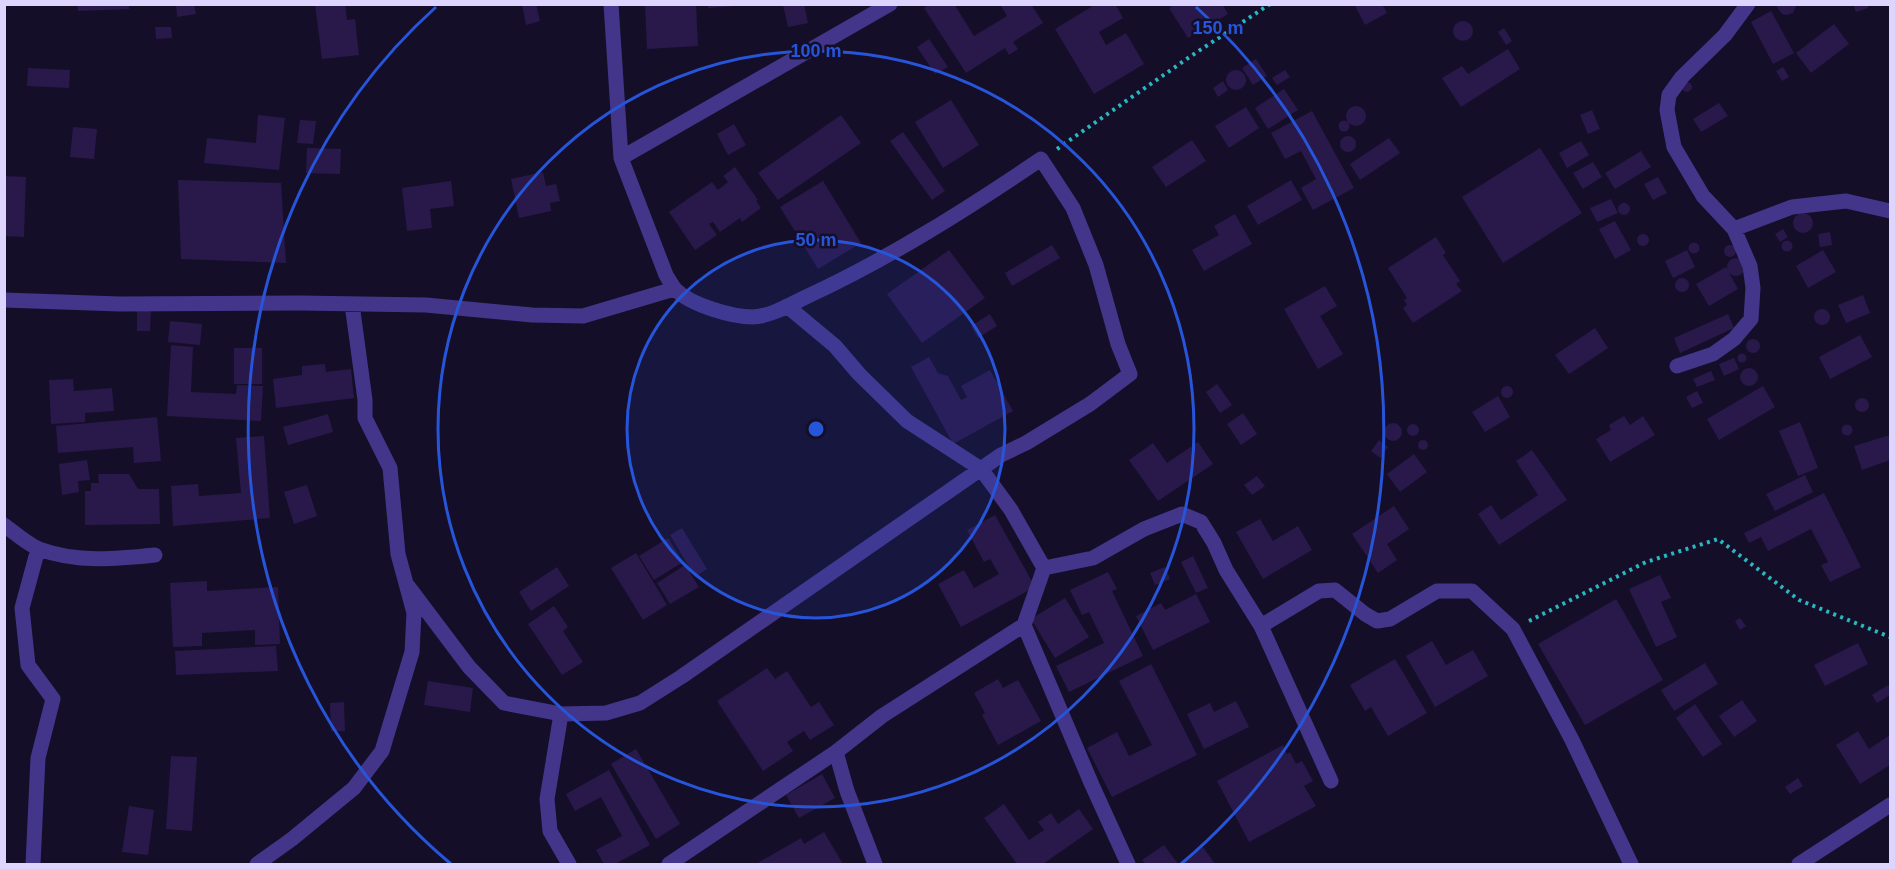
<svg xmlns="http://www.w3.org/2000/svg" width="1895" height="869" viewBox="0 0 1895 869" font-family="Helvetica,sans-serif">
<rect width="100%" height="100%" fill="#150e28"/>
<path fill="#28194a" d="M77,4H129V9L78,11Z
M176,4H194L196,14L177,17Z
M315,4H345L347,20L355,19L359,55L322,59Z
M522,4H536L540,21L526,25Z
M645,4H696L698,46L647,49Z
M708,4H736V6L708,8Z
M804,4L808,23L788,27L783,5Z
M930,4H954L974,36L1007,16L1000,4H1031L1043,23L1013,42L1018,49L1009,55L1005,48L966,73L924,8Z
M1096,4H1115L1123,18L1099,32L1106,45L1126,33L1144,64L1094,94L1055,29Z
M1174,4H1222L1228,14L1188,38L1169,8Z
M1354,4H1382L1387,13L1365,25Z
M1775,4H1797L1793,13L1787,15L1782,14Z
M1853,4H1867L1868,8L1856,12Z
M1771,11L1794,53L1773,64L1751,22Z
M1453 31a10 10 0 1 1 20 0a10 10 0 1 1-20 0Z
M1834,24L1849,44L1811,73L1796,53Z
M155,27H171L172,38L156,39Z
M1504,28L1512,41L1506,45L1498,32Z
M929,39L948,67L935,74L917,47Z
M1508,49L1520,69L1461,107L1442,78L1462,66L1468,74Z
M1256,59L1267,76L1253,85L1242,68Z
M1783,67L1789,77L1782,81L1776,71Z
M28,68L70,70L69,88L27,86Z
M1285,70L1290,77L1277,85L1272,78Z
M1226 80a10 10 0 1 1 20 0a10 10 0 1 1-20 0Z
M1223,81L1228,90L1218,97L1213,88Z
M1682 87a5 5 0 1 1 10 0a5 5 0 1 1-10 0Z
M1284,89L1298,110L1268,129L1255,108Z
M951,100L979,145L943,168L915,122Z
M1719,103L1728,116L1701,132L1693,119Z
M1346 116a10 10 0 1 1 20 0a10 10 0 1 1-20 0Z
M1246,107L1259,128L1229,148L1215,126Z
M1592,110L1600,129L1588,134L1580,115Z
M1312,111L1354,188L1313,210L1301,188L1316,179L1301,151L1285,159L1271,133Z
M258,115L285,118L279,170L204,163L207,138L256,143Z
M841,115L861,143L778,200L758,173Z
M300,120L316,121L313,144L297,143Z
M1338.5 126a5.5 5.5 0 1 1 11 0a5.5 5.5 0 1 1-11 0Z
M734,124L746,145L728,155L717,134Z
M73,127L97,129L94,159L70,157Z
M903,132L945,191L932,200L890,141Z
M1340 144a8 8 0 1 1 16 0a8 8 0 1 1-16 0Z
M1389,138L1400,153L1360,180L1350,164Z
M1192,140L1206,161L1166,187L1152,167Z
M1581,141L1589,155L1567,168L1559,153Z
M307,148L341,149L340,174L306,173Z
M1540,148L1582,213L1503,263L1462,197Z
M1641,151L1651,167L1615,189L1605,173Z
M1593,162L1602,177L1583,189L1573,173Z
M735,167L758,200L756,201L761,208L742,222L740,218L720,232L713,222L709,224L717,235L695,250L669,212L712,182L718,190L728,182L723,176Z
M543,172L546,186L556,184L560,201L550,203L551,211L519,218L511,179Z
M4,176L26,177L24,237L4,236Z
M1658,177L1667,193L1653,200L1644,184Z
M178,180L281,183L286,263L181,259Z
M1291,180L1302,200L1258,225L1247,206Z
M451,181L454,206L430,209L432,228L407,231L402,188Z
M823,181L861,243L818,269L780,207Z
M1611,199L1618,213L1597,222L1590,208Z
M1618 209a6 6 0 1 1 12 0a6 6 0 1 1-12 0Z
M1793 223a10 10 0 1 1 20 0a10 10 0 1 1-20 0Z
M1235,214L1252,244L1204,271L1192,250L1219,235L1214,226Z
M1615,221L1631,250L1615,259L1599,229Z
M1783,229L1788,237L1780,242L1775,234Z
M1830,232L1832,245L1820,247L1818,234Z
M1637 240a6 6 0 1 1 12 0a6 6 0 1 1-12 0Z
M1436,237L1446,253L1443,255L1460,281L1456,284L1462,291L1413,323L1403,308L1407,305L1404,300L1407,298L1388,268Z
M1781.5 246a5.5 5.5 0 1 1 11 0a5.5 5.5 0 1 1-11 0Z
M1688.5 248a5.5 5.5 0 1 1 11 0a5.5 5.5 0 1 1-11 0Z
M1724 251a6 6 0 1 1 12 0a6 6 0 1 1-12 0Z
M1052,245L1060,258L1012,286L1005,273Z
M949,250L985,298L922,343L887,294Z
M1687,250L1695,267L1673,278L1665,261Z
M1823,250L1836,272L1808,288L1796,266Z
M1727 267a9 9 0 1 1 18 0a9 9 0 1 1-18 0Z
M1726,267L1738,289L1709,306L1696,284Z
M1675 285a7 7 0 1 1 14 0a7 7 0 1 1-14 0Z
M1325,286L1337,306L1320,316L1343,354L1318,369L1284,309Z
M1863,295L1870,313L1846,323L1838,305Z
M1814 317a8 8 0 1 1 16 0a8 8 0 1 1-16 0Z
M137,311H151L150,331H137Z
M990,314L997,326L978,338L971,326Z
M1728,314L1734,328L1680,353L1674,338Z
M170,321L202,324L200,345L168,342Z
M1595,328L1608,348L1569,374L1555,355Z
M1860,335L1872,357L1830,379L1819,357Z
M1746 346a7 7 0 1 1 14 0a7 7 0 1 1-14 0Z
M171,345L193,347L191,392L236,394L237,385L263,386L261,421L167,416Z
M234,348H262V384H234Z
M1737.5 358a4.5 4.5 0 1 1 9 0a4.5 4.5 0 1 1-9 0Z
M929,357L938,373L948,376L961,400L967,397L961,386L990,370L1013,411L953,444L911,367Z
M1734,358L1739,369L1724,376L1719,364Z
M325,364L326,372L351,369L354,398L276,408L273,379L302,375V366Z
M1740 377a9 9 0 1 1 18 0a9 9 0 1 1-18 0Z
M1711,371L1715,380L1697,387L1693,379Z
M73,379L74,391L112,388L114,411L85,413V422L51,424L49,380Z
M1217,384L1232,405L1220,413L1206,392Z
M1501 392a6 6 0 1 1 12 0a6 6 0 1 1-12 0Z
M1763,386L1775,407L1719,440L1707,419Z
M1697,391L1703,403L1692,408L1686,397Z
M1498,396L1510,417L1485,432L1472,412Z
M1855 405a7 7 0 1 1 14 0a7 7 0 1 1-14 0Z
M1243,413L1257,434L1241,445L1227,424Z
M328,414L333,432L288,445L283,427Z
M1624,416L1630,425L1643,416L1655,435L1610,462L1596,439L1611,430L1609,425Z
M157,417L161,461L134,463L133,447L58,453L56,426Z
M1800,422L1818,468L1798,476L1779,431Z
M1384 432a9 9 0 1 1 18 0a9 9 0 1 1-18 0Z
M1407 430a6 6 0 1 1 12 0a6 6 0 1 1-12 0Z
M1841.5 430a5.5 5.5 0 1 1 11 0a5.5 5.5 0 1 1-11 0Z
M1890,435V460L1862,470L1854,446Z
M264,436L270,518L173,526L171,486L198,484L199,496L241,493L236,438Z
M1418 445a5 5 0 1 1 10 0a5 5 0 1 1-10 0Z
M1379,440L1388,447L1380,458L1371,451Z
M1198,442L1213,464L1158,501L1129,460L1153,443L1167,463Z
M1532,450L1567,500L1499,545L1478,514L1491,505L1501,520L1538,495L1516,461Z
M1414,454L1427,472L1400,492L1387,474Z
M87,460L90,480L78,481L79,492L62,495L59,464Z
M98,474H129L138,489H159L160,524L85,525V491H91V483H99Z
M1805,475L1813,492L1775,511L1766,494Z
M1257,476L1265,486L1252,495L1244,485Z
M307,485L317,516L294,524L284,492Z
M1824,493L1861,567L1830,582L1821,565L1828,562L1811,529L1768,551L1761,537L1749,543L1744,533Z
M1394,506L1409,529L1387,544L1397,560L1378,573L1352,534Z
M995,515L1035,587L961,627L938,584L964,570L974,588L999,574L990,559L984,562L967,530Z
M1260,519L1273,541L1298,526L1312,550L1263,579L1236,532Z
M682,528L707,569L695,577L670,535Z
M668,538L683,562L654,580L639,556Z
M636,553L667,605L643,620L611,568Z
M1193,556L1208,588L1196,593L1181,562Z
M685,565L699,587L670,604L657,583Z
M557,567L569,586L531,611L519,592Z
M1165,567L1170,579L1155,585L1150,573Z
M1108,572L1117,589L1112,591L1143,656L1069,692L1056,666L1104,643L1089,612L1082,615L1070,590Z
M1660,575L1671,598L1661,602L1677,637L1656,647L1629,589Z
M207,581V591L278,587L280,644L255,645V630L202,633V646L173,647L170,583Z
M1196,594L1210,622L1153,650L1136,616L1161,603L1165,610Z
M1065,598L1089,637L1055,658L1031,619Z
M1616,599L1663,680L1585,725L1538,644Z
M554,606L568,627L563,631L583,662L562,675L528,624Z
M1740,618L1746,626L1740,630L1735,621Z
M1432,641L1446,665L1473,650L1488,676L1435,707L1406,656Z
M1858,643L1868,664L1825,686L1814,665Z
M276,646L278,671L176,675L175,651Z
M1395,659L1427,713L1388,736L1371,707L1365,711L1350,685Z
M1705,663L1718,684L1674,711L1661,690Z
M1151,664L1197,755L1112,797L1087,748L1117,732L1129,756L1152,745L1119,681Z
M767,668L775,679L787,671L811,707L819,702L834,725L810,740L804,731L787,742L793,751L763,771L717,701Z
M998,679L1003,688L1018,680L1041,721L998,745L982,715L985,713L974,693Z
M428,681L473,688L470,712L424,705Z
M1888,685L1890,689V695L1877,703L1872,695Z
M1742,700L1757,721L1734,737L1719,716Z
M1236,701L1249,727L1204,749L1187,714L1210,703L1214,712Z
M344,702L345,731H331L330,703Z
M1695,704L1722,744L1703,757L1676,718Z
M1858,731L1869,749L1890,735V765L1860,784L1836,745Z
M1283,745L1287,754L1290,752L1296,764L1302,761L1313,781L1304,786L1316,806L1249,842L1217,781Z
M636,749L680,824L656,839L611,764Z
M171,756L197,757L192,831L166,829Z
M609,770L650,845L615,864H604L596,850L622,836L601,797L575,811L566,794Z
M822,774L835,798L799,818L786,795Z
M1798,778L1803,786L1790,794L1785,787Z
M1004,804L1029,840L1044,830L1038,822L1051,813L1058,824L1079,809L1093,829L1043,864H1017L984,818Z
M129,806L154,810L148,855L122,852Z
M824,832L843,864H756L801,838L804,844Z
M1164,845L1178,864H1145L1142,860Z
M1203,847L1215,864H1179Z"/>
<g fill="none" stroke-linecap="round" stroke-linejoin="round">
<path stroke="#28b8c0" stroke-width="4" stroke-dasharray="3 4.5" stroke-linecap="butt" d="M1057,149L1191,56L1270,4
M1529,621L1646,562L1718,539L1799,600L1890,637"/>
<path stroke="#43368a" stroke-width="15" d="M621,158L890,4
M1734,229L1792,207L1846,201L1890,211
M4,300L120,304L300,303L426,305L532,315L583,316L674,289
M787,306L835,346L859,374L907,421L981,469L1011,510L1044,568L1024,625L1092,785L1128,864
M1677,366L1713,354L1734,339L1751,319L1753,288L1750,266L1734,229L1703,196L1674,147L1667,110L1669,95L1682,77L1725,35L1748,4
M4,525C15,533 27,544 39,549C77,563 116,559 155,555
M1044,568L1093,558L1144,529L1182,514L1201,522L1214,543L1226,570L1261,626L1331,781
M408,586L469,667L504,703L561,714L606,713L640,703L681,677L1001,455L1026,443L1090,404L1130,374L1118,344L1096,265L1073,208L1041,159C967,209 890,258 808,296C791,304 772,316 753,317C732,317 691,305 676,290C672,286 669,280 666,275L621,158L611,4
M1261,626L1319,591L1335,590L1365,614L1377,621L1390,619L1437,591H1472L1513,629L1572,740L1631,864
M561,714L547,799L550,831L569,864
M33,864L38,758L53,699L28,665L22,608L38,549
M257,864L292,839L354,788L382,751L412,652L414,613L398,554L390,468L365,418V400L352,304
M669,864L836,752
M875,864L847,791L836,752L882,716L1024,625
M1799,864L1890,805"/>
</g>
<circle cx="816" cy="429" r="189" fill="#2755da" fill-opacity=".12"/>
<g fill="none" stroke="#2755da" stroke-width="3">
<circle cx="816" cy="429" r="189"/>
<circle cx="816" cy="429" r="378"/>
<path d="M451 864A568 568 0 0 1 436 7M1196 7A568 568 0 0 1 1181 864"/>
</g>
<circle cx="816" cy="429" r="9" fill="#2755da" stroke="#150e28" stroke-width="3"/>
<g font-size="18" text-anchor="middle" font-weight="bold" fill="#2755da" stroke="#150e28" stroke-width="5" stroke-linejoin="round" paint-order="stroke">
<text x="1218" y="34">150 m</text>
<text x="816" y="57">100 m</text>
<text x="816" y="246">50 m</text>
</g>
<rect width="1895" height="869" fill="none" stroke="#ded5ff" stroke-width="12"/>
</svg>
